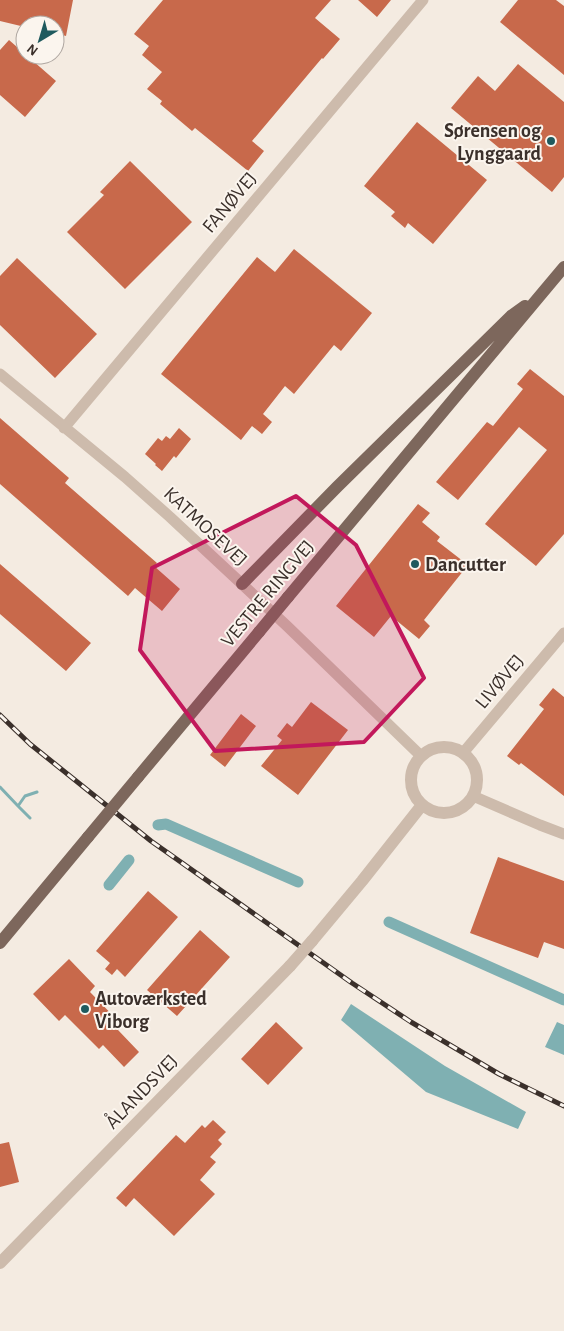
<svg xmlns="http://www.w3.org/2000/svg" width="564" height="1331" viewBox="0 0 564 1331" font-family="'Alegreya Sans',sans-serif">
<rect width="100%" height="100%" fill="#f4ebe1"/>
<path fill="#7fb0b2" d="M351,1004L445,1066L526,1112L518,1129L426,1092L341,1020Z
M557,1022L564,1025V1055L545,1047Z"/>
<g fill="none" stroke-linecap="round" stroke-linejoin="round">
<path stroke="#7fb0b2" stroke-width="3" d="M0,787L18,806
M30,818L18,806L25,796L37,792"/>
<path stroke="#7fb0b2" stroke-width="11" d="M158,825L166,824L298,882
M109,885L129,860
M389,922L564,1000"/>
</g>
<path fill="#c8694b" d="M0,0H73L66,36L55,33V25H25V27L0,21Z
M163,0H331L315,18L340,39L323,59L322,58L252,141L264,151L248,171L195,128L192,131L160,104L162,101L147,89L162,72L142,55L149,46L134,34Z
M358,0H391L377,17Z
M518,0H556L564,6V75L500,22Z
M9,40L56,81L25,117L0,95V50Z
M518,64L564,102V177L552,192L451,108L478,76L495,91Z
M417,122L487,180L433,244L408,223L405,228L391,216L395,212L364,186Z
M130,161L192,222L125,289L67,232L104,195L100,192Z
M294,249L372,313L341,351L334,345L294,394L285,386L263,414L272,422L262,434L252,426L241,440L161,374L257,257L275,272Z
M17,258L97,334L55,378L0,325V276Z
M530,369L564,396V534L536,566L485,524L547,450L519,427L458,500L436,482L487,422L493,426L523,389L517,384Z
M0,418L69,478L65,483L157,563L154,566L180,589L162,611L135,588L128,596L0,484Z
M179,428L191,439L176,458L174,456L162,471L155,465L156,464L145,454L158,438L162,441L166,436L170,439Z
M418,504L430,513L422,522L440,537L437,541L468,565L424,620L430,626L419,639L391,616L374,637L336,606Z
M0,564L91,643L66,671L0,614Z
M553,688L564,697V796L521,763L519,765L507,756L544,709L539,705Z
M311,702L348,730L298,795L261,766L282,740L277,736L287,723L292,727Z
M241,714L256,726L225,767L210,755Z
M498,857L564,881V949L544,942L538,958L470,933Z
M148,891L178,917L125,977L117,969L112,975L105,969L110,963L96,951Z
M200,930L230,957L177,1016L147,990Z
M69,959L95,986L90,992L123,1026L118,1030L139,1052L124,1067L103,1045L99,1049L65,1015L59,1021L33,994Z
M276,1022L303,1048L268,1085L241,1059Z
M213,1120L226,1132L218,1140L222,1144L210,1157L216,1162L200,1180L215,1194L174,1236L134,1198L126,1207L116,1198L176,1135L185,1143L202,1125L205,1128Z
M9,1142L19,1182L0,1187V1144Z"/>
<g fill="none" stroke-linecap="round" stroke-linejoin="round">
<path stroke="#cdbbac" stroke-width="11" d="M0,374L125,477L170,517L287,626L421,756
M64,428L423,0
M463,753L564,633
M473,796L540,825L564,834"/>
<path stroke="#cdbbac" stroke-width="12" d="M411 780a33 33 0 1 1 66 0a33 33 0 1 1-66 0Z
M312,941L362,881L422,805
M0,1263L290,966"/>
<path stroke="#7d675c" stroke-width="12" d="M242,584L337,487L511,316L525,306
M288,597L564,267
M138,777L259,632
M0,943L88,837"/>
<g stroke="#3b302b" stroke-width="5">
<path id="rail" d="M0,715L30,744L151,841L352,983L411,1022L499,1074L564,1106"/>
</g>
<use href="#rail" stroke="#fbf5ee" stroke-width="3" stroke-dasharray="9" stroke-linecap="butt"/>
<path stroke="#cdbbac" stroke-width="12" d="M290,966L312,941"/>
<path stroke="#7d675c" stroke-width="12" d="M259,632L288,597
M88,837L138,777"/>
</g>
<path fill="#c2185b" fill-opacity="0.2" stroke="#c2185b" stroke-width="4" stroke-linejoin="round" d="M296,496L356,545L424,678L364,742L215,751L140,650L152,568Z"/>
<g fill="#1f5a5e" stroke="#fbf5ee" stroke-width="2">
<circle cx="551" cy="141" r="5"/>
<circle cx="415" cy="564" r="5"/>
<circle cx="85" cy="1009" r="5"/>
</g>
<g text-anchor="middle" stroke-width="4" stroke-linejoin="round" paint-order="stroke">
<g font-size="20" font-weight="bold" fill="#3b302b" stroke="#fbf5ee" text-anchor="start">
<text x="541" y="137" text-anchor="end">Sørensen og<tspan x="541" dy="23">Lynggaard</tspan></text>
<text x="425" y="571">Dancutter</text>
<text x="95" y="1005">Autoværksted<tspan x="95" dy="23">Viborg</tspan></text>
</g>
<g font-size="20" fill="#3b302b" stroke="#fbf5ee">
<text transform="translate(229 202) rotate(-50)" y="7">FANØVEJ</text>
<text transform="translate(206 526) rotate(43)" y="7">KATMOSEVEJ</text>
<text transform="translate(267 593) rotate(-50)" y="7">VESTRE RINGVEJ</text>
<text transform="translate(499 681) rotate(-50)" y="7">LIVØVEJ</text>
<text transform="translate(141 1091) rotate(-46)" y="7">ÅLANDSVEJ</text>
</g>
</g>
<g transform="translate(40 40) rotate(218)"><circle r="24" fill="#fbf5ee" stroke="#aea6a0"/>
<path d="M0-4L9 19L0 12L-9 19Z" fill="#1f5a5e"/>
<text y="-8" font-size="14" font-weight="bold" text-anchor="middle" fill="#3b302b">N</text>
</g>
</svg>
